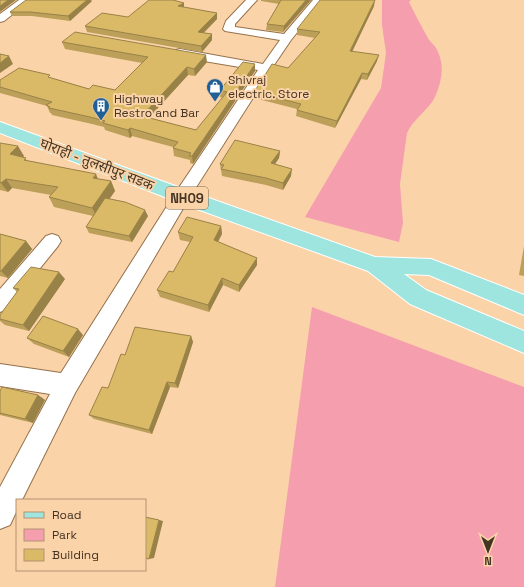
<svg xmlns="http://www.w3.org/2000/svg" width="524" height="587" viewBox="0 0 524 587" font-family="'Space Grotesk','Noto Sans Devanagari',sans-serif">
<rect width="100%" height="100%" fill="#fbd3a9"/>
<path fill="#f59fae" d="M382,0H411L409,2C415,14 421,26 428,38C430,42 435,45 437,50C445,65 442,81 435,97C428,111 413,119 407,133L400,184L403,223L399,242L305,217L381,88L386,53L382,25Z
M312,307L524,387V587H275Z"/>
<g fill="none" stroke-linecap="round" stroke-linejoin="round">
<g stroke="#95714a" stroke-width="2">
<path id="minor" d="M19,0H31L4,21L0,22V14Z
M246,0H257L235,24V27L284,34L313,0H323L291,40L272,68L188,200L75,393L22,500H17V510L10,525L0,529V487L50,394L0,386V364L61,373L176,192L258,70L180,57L176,56L174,53L176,50L180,49L263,64L280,40L225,31L223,29L226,21Z
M52,234L58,236L61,241L58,246L7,309L0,312V289L46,236Z"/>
</g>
<g stroke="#fff" stroke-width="2">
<path id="major" d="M0,122L189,191L375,257L431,259L524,295V315L429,275L404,274L426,290L524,331V353L410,304L368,271L175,201L0,133Z"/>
</g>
<use href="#minor" fill="#fff" fill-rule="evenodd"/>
<use href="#major" fill="#9ee5df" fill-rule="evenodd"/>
</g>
<path fill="#bca059" d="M261,0H311L283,32L266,30L267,24L279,4L261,1Z
M92,1L70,21L32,16H12L10,12Z
M184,3V8L217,13V19L204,33L212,34V40L202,52L87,32L85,26L128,17Z
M374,6L352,52L377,61L367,80L361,79L335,128L296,116L297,109L254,98V92L288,68L315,38L297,35V29Z
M62,42L207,62L195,76L188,75L149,118L196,130L223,98L220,97V90L255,71L193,164L190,163V160L174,156L173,148V147L132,136L130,138L105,130L104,127L92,124L52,115L51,113H50L47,106L0,93V80L51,78L89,89L115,90L142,63L65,49Z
M0,143L24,156L23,157L28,161L98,179L111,181L115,191L109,199L148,216L132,242L89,233L86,227L93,216L54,207L49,197L51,195L12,188L8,192L0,190Z
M280,151L279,158L275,164L291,176L283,190L266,185L222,176L220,164Z
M221,226L222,234L218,242L257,258V265L239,292L223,285L209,312L160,297L157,290L173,272L190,242L180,240L178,232Z
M0,234L26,241L32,249L8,278L0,276Z
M524,246V276L519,275Z
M65,279L29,331L5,325L0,321V315L17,292L13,288Z
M83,335L69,357L34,344L27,338Z
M191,336L193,342L178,388L170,387L152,434L94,419L89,415L108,388L125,355Z
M0,391L38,395L45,400L33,423L0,415Z"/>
<path fill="#998248" d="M8,0H16L0,12V6Z
M87,0H91L92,1L70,21L68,16Z
M306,0H311L283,32L284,26Z
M375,0L374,6L349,58L350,51Z
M184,3V8L178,6Z
M217,13V19L199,37L198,32Z
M212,34V40L202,52L201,46Z
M206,55L207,62L195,76L194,69Z
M379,55L377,61L367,80L368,74Z
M9,56L13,64L0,73V63Z
M255,64V71L193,164L192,156Z
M187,67L188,75L144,123L142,116Z
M362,73L361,79L335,128L337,121Z
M130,128L132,136L130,138L128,130Z
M18,146L24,156L16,164L10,154Z
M280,151L279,158L271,170V163Z
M292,169L291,176L283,190V183Z
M96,174L100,184L93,178Z
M6,179L12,188L8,192L1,183Z
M111,181L115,191L97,217L92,208Z
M145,210L148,216L132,242L129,236Z
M221,226L222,234L215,247L214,240Z
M26,241L32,249L8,278L1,271Z
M257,258V265L239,292V285Z
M59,272L65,279L29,331L23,325Z
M222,278L223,285L209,312L208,305Z
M78,329L83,335L69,357L63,351Z
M191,336L193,342L178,388L175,383Z
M167,382L170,387L152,434L149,430Z
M38,395L45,400L33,423L25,419Z
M159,520L163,521L154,558L149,559Z"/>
<path fill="#dbba67" stroke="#998248" d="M0,0H8L0,6Z
M26,0H87L68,16L30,12H10Z
M149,0H173L184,3L178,6L217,13L198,32L212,34L201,46L85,26L102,13L128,17Z
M281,0H306L284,26L267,24Z
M320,0H375L350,51L379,55L368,74L362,73L337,121L297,110L301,104L254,92L272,64L288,68L320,32L297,29Z
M75,32L206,55L194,69L187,67L142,116L196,130L227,92L220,90L243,62L255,64L192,156H189L191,153L173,148L178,142L130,128L128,130L103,123L105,121L90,117L49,108L50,107L46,105L52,102L0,87V80L19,68L50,75L48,77L89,89L93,85L115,90L148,57L62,42Z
M0,54L9,56L0,63Z
M235,140L280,151L271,163L292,169L283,183L266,178L221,169L224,165L220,164Z
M0,143L18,146L10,154L26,158L24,160L96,174L93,178L111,181L92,208L49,197L58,187L6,179L1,183L0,182Z
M105,198L125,202L145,210L129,236L86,227Z
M187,217L221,226L214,240L257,258L239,285L222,278L208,305L157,290L169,271L173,272L193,237L178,232Z
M0,234L26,241L1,271H0Z
M31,267L59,272L23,325L0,319V315L19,289L13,288Z
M43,316L78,329L63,351L27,338Z
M135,327L191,336L175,383L167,382L149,430L89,415L102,387L108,388L121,354L125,355Z
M2,387L38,395L25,419L0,413V391Z
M145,517L159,520L149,559L145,558Z"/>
<defs>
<g id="shop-pin" transform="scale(0.9)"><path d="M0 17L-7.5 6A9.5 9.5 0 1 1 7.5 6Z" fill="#216096" stroke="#fbd3a9"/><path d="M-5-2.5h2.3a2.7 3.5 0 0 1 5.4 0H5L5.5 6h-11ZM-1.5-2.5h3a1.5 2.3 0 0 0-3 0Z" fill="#fff"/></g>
<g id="building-pin" transform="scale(0.9)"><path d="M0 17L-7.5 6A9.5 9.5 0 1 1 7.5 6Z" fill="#216096" stroke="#fbd3a9"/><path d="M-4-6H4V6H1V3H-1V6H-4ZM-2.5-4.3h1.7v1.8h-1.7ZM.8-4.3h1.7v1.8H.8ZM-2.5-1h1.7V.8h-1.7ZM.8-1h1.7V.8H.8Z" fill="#fff"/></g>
</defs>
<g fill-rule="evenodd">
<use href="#shop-pin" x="215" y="87"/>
<use href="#building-pin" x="101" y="106"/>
</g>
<g text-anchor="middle" stroke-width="4" stroke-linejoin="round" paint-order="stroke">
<g font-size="12" fill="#443423" stroke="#fbd3a9" text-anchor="start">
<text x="228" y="84">Shivraj<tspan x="228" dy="14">electric. Store</tspan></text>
<text x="114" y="103">Highway<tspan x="114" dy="14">Restro and Bar</tspan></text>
</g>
<rect fill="#fbd3a9" stroke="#7b644b" stroke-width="1" x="166" y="187" width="42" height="22" rx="3"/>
<g font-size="13" font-weight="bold" fill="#443423">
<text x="187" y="203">NH09</text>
</g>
<g font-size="14" fill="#443423" stroke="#fbd3a9">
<text transform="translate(97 164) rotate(21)" y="5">घोराही - तुलसीपुर सडक</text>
</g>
</g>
<rect x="16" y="499" width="130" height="72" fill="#fbd3a9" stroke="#b29373"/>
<rect x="24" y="512" width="20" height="6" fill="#9ee5df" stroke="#b29373"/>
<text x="52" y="519" font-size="12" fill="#443423">Road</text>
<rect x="24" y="529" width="20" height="12" fill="#f59fae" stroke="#b29373"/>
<text x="52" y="539" font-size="12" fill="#443423">Park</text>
<rect x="24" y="549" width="20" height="12" fill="#dbba67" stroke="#b29373"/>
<text x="52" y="559" font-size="12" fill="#443423">Building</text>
<g transform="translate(488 551) rotate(180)" stroke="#fbd3a9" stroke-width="3" paint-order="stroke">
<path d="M0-3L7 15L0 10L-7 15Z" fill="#443423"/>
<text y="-6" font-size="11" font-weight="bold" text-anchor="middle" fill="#443423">N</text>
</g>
</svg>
